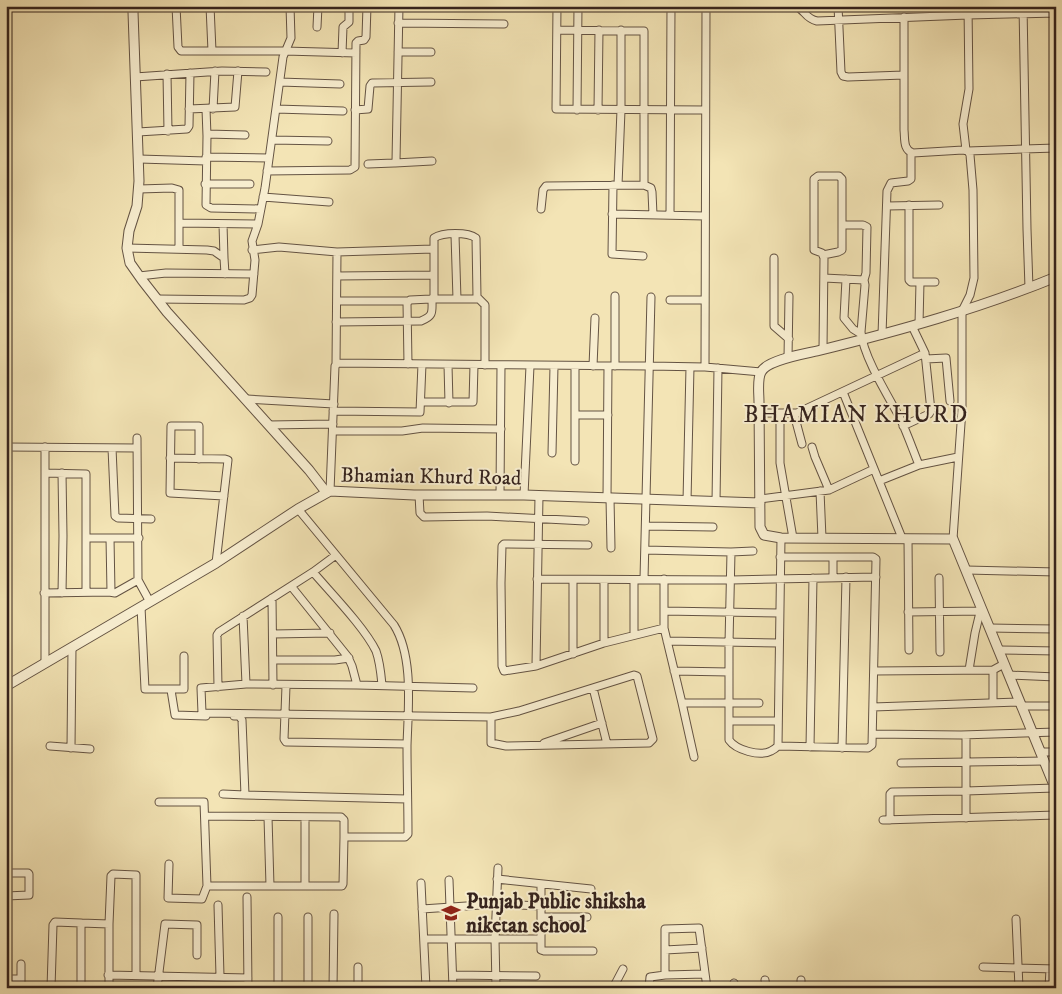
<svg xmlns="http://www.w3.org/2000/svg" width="1062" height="994" viewBox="0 0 1062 994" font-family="'IM FELL DW Pica',serif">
<rect width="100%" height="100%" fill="#f3e4b5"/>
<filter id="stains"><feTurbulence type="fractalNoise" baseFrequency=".004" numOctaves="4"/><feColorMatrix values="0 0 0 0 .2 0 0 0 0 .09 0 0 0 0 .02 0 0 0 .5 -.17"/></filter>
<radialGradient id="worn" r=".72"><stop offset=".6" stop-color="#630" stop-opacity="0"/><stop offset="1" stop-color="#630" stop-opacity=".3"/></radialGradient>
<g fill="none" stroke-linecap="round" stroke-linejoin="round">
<g stroke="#645343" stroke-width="9">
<path id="minor" d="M176,6L178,47L181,51H285L356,53
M210,6L212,51
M533,6V7
M557,6L556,109L705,110
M795,6C806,10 804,18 817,21L968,15L1056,13
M838,6L841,72L843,76L848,77L904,75
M1023,6L1027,229L1029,288
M1056,6V21
M904,17V130C905,139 903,150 913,153L963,150L968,151L970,155L973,190L974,278L970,295L962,311V409L953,539
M398,23L504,24
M317,27L318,6
M557,30L644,31V185
M398,52H431
M342,53L343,27L349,22V6
M167,74L168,131
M135,77L222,71L266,72
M280,82L340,84
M189,109L235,107L238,71
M206,109L207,136L206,205L211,208L261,209
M213,109L215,71
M276,109L343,111
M355,110L368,109L370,86L372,83L431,82
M577,110L578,6
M598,110L599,30
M138,132L187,129L189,126L190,73
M207,134L245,135
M272,140L328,141
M966,150L963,124L969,89L968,6
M968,151L1056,148
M206,157L269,158
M139,159L206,161
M395,163L432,161
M368,164L394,163L396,161L399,6
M267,171L350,170L355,167L356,43L358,41L364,40L366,37L367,6
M205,184H250
M613,185L612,254L643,256
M618,185L621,110V30
M139,189L172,188L179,190V249
M263,197L329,202
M909,205V280L911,282H935
M887,206L939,205
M541,209L543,190L546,186L644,185L651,188L652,192L653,215
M612,214L705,216
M670,215L671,6
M179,223L258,224
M223,224L224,258
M842,225H863L867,227L866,273L864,280
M455,235L457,299
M127,248L207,250L214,251L224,258L225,274
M252,250L279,247L337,252L433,249
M774,258V326L789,339
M139,276L166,273L254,274
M337,276L434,275
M824,278L864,280L865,285L861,332C863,356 888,396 900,418C907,433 913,450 919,465L958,457
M846,279L844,318L853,329L861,334
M157,299L244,300L250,298L252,295L255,260L252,241L258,224L265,188L283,57L291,38L290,6
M433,299H479
M670,300H705
M337,301H408
M336,322L421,321C434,316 432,312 432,299
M919,324L920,282
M882,335L887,191L891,183L908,181L911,179V152
M823,349L824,258L822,253L814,250V179L818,176H839L842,179V250L838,252L823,255
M788,358L789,296
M926,359L946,358L950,401
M408,364L407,303L410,300L431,299L434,297V238C443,232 468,232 476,238L477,297L485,305V365
M336,365L337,252
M448,365L449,403
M593,366L595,318
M615,366V296
M705,367L706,6
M843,392L902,538
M247,399L334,404
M422,402H473L474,365
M333,411L420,412L422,364
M759,413H797L925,353
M780,413V463L793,538
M794,414L802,444
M575,415H608
M269,425L333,424
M903,426L929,414L931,411L925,353L912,326
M333,431H402L423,428L501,429
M137,438L138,580L150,602
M6,447L137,448
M812,447L815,457L829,490
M112,448L115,516L118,518L151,519
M552,453L554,366
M170,458L225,459L228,460L216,563
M199,459V426H171L170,493L224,496
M575,461V366
M45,473L86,474V592
M879,481L919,465
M330,491L335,366L337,363L650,366L705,367L761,372
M820,491L822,538
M419,495L420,513L424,517L487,516L585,521
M500,495L501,365
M524,495L530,366
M607,498L608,366
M610,498L611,548
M760,499L829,490L874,469
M687,501L690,367
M716,502L718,368
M646,526L713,527
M86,538H139
M110,538L111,592
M781,538L778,746L868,748L872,745L876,559L873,557H833
M908,539L909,650
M588,545L504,544L502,546L501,583L502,666L504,671L536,666L604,643L664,628
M645,550L731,552L753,551
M731,552L729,643V740C736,750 760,757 771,751C773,750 777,747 778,746
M780,557H833V577
M966,570L1056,572
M313,572C331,593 365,628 376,651C380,662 381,674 382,685
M939,578L940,652
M537,579L731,580L876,577
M644,579L651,297
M664,579V611L779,613
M573,580V654
M291,586L348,657L352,666L357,685
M44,593L109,592L115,593L138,580
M62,593L63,536L62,473
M272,598L273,685
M141,607L145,689H184V656
M664,611V628L682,703H759
M908,612L981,611
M243,616L246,684
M990,628L1056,629
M273,634L330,633
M634,635V581
M667,641L779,643
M604,643V580
M999,650L1056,651
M273,660H335L349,658
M45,663V447
M536,666L539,496
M969,670L975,633L981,608
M674,671L729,672
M874,671L993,670L1004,664
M1009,675L1056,677
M286,686L284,739L286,742L407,744
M218,687L217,635L219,632L313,572L336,555
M473,688L357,685L246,684L201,688L202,713L491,717L519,711L634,675L637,676L653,739L649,743L506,746L491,743V717
M593,688L607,744
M171,690L175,715L206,716
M682,703L694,757
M993,703V670
M1021,706H1056
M873,707L1020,702
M729,721H778
M873,734L961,735L1056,732
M544,743L602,723
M50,746L90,749
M810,747L813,578
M71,748L72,647
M842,748L846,577
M1040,752H1056
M901,763L1044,761
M223,794L245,795L242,720L239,716H234
M245,795L407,799
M159,802H204L207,886H342L343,884L344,837
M205,816L341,817L344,820V837H405L408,834C408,805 407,775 407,746C408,709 414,657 394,625L298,509
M268,817L270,886
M305,817V886
M966,818V735
M883,820L1056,815
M890,820V794L892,792L966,791L1055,788
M169,864L168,898L202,899L207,886
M6,873H28L29,874V895L6,896
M497,879L591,889
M449,880L453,988
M421,883L426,988
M541,884V950L544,951H593
M247,897L248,988
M218,905L220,976
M422,909L496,904L541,906
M278,917V988
M308,917V988
M541,917H587
M1016,919L1019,988
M81,923L109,924V988
M109,924L111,876L113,874L136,875V975
M424,939H540
M665,950L702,948
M983,967L1056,969
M108,975L248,978
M453,975L536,976
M665,975L705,974
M6,979H21
M765,980L766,988
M734,983L735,988
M21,988V964
M51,988L53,925L55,922L81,923V988
M157,988L165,924L197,925V955
M333,988L334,914
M358,988V967
M496,988L495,939L498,868
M613,988L623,969
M649,988L650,977L665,975V929L699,928L707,988
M801,988V980
M1049,988L1050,969"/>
</g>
<g stroke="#645343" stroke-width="11">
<path id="tertiary" d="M135,6L133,12L139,181L137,206L129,231L127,248L130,263L142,280L167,312L309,470L326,492
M1056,277C978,309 898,331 817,351C804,354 767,360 761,372C757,379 759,393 759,402C759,444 760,485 760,527L764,535L781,538L953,539L1056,790
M6,686L216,563L298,509L330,491L414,495H524L760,503"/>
</g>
<use href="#minor" stroke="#f7edcf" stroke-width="7"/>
<use href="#tertiary" stroke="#f7edcf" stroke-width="9"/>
</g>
<defs>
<g id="school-bare" transform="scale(1.5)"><path d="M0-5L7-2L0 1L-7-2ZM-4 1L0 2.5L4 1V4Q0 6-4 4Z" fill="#8f2418" stroke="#f7edcf" stroke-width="2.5" paint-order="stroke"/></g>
</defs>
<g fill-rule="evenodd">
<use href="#school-bare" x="451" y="913"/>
</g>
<g text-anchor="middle" stroke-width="4" stroke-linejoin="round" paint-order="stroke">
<g font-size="21" fill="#35231d" stroke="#f7edcf">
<text transform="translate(431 476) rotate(1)" y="7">Bhamian Khurd Road</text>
</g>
<g font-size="21" font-weight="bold" fill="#35231d" stroke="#f7edcf" text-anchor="start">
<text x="466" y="908">Punjab Public shiksha<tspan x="466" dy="24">niketan school</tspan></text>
</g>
<g font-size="24" letter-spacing="1" fill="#35231d" stroke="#f7edcf">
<text x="856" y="422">BHAMIAN KHURD</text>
</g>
</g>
<rect width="1062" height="994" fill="none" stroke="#f3e4b5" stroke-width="25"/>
<rect x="8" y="8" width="1047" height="979" fill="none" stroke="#35231d" stroke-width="2.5"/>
<rect x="12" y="12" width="1037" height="969" fill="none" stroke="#35231d"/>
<rect width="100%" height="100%" filter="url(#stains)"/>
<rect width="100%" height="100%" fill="url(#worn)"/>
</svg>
